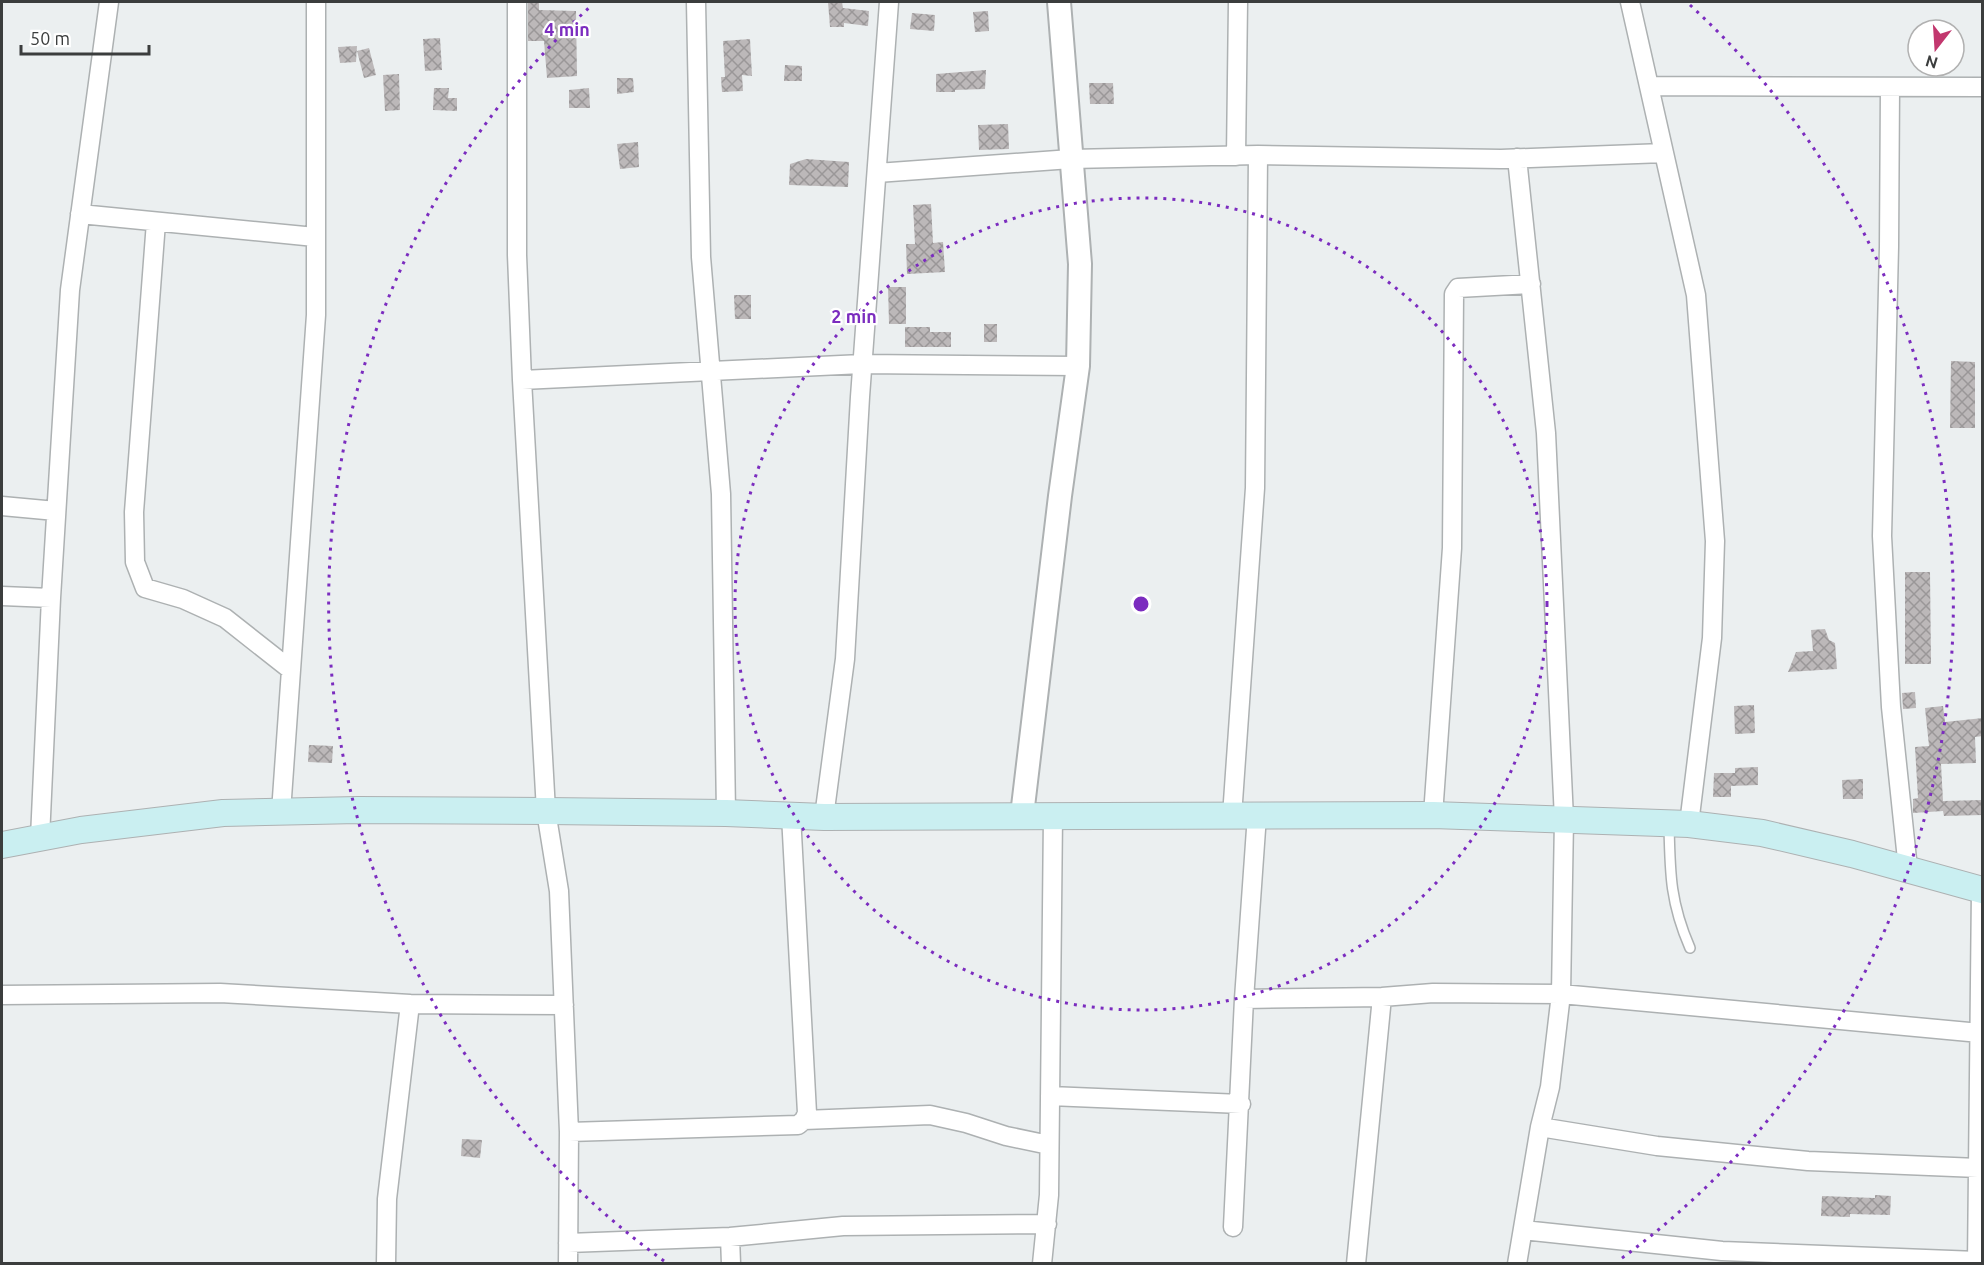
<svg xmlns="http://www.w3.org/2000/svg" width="1984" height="1265" viewBox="0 0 1984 1265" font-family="Ubuntu,sans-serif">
<defs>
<pattern id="building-cross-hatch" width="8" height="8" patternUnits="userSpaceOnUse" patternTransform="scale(1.5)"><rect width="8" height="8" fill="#bcb8b9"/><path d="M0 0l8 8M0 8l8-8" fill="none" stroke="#9a9798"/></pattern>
</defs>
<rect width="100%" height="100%" fill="#ebeff0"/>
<path fill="url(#building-cross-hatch)" d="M528,2H539V10L576,11L577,76L547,78L544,41H528Z
M828,2H842L843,8L869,11L868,26L844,23V27H830Z
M988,11L989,31L975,32L973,12Z
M912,13L935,15L934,31L910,29Z
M440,38L442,70L425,71L423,39Z
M750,39L752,76L742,75L743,91L722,92L721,77H725L723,41Z
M357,46L356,62L340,63L338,47Z
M369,48L376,75L364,78L357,51Z
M785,65L802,66V81H784Z
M986,70L985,89L955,90V92H936V74Z
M399,74L400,110L385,111L383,75Z
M617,78H633L634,92L617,94Z
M1089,83H1113L1114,104H1090Z
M434,88H449L448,98H457V111L433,110Z
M589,88L590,108H569V90Z
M1008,124L1009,149L979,150L978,125Z
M638,142L639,167L620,169L617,144Z
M806,159L849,162L848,187L789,185L790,164Z
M931,204L933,243L943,242L945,272L907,274L906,244H915L913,205Z
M888,287H906V324H889Z
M734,295H751V319H735Z
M984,324H997V342H984Z
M905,327H930V332H951V347H905Z
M1951,361L1975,362V428H1950Z
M1905,572H1930L1931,664H1905Z
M1825,629L1829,640L1835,643L1837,669L1788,672L1796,652L1813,651L1811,630Z
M1915,692L1916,708L1903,709L1902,693Z
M1754,705L1755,733L1735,734L1734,706Z
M1943,706L1945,722L1983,718V736L1975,737L1976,763L1941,764L1943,801L1983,800V815L1944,816L1943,811L1913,813V799L1918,798L1915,747L1929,746L1925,708Z
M309,745L333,746L332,763L308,762Z
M1758,767V785L1731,786V797H1713L1714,773H1735V768Z
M1863,779V799H1843L1842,780Z
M462,1139L482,1140L480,1158L461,1156Z
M1875,1195L1891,1196L1890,1215L1850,1214V1217L1821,1216L1822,1196L1875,1198Z"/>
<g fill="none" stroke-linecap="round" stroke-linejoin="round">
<g stroke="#adb1b2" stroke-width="12">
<path id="service" d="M1669,824C1670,873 1670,902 1690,948"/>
</g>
<g stroke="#adb1b2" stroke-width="21">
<path id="minor" d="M517,2V255L522,380L546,811L559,891L569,1132L568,1264
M696,2L701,257L721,494L726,813
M1630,2L1696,295L1715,541L1712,638L1689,824
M1649,86L1982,87
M1890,87L1889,247L1882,536L1891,707L1908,869
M1236,156L1238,2
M877,173L1071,159L1258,155L1501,159L1664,153
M80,214L315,237
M156,222L134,512L135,562L145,588L183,599L225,618L291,670
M522,380L862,364L1078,366
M2,506L56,511
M2,596L51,598
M281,812L316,315V2
M791,815L807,1113L804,1120
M1433,815L1452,548L1454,294L1458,288L1531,284
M1232,816L1255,488L1258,155
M824,817L845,659L860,397L889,2
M40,838L51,598L70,290L109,2
M2,995L220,993L410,1004
M1244,999L1382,997L1433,993L1561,994L1980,1033
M1050,1096L1241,1104
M1540,1127L1657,1146L1808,1161L1978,1168
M569,1132L798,1125L804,1120L930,1115L966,1123L1006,1136L1049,1145
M1233,1227L1244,999L1257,815
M1523,1230L1722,1251L1977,1261
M730,1237L731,1264
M568,1243L730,1237L843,1226L1047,1224
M386,1264L387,1199L410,1004L564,1005
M1042,1264L1049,1195L1053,815
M1356,1264L1382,997
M1517,1264L1540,1127L1550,1087L1561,994L1564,819L1546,433L1517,158
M1977,1264L1981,889"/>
</g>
<g stroke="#adb1b2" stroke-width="26">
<path id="tertiary" d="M1022,815L1060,496L1078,366L1080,264L1059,2"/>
</g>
<g stroke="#adb1b2" stroke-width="28">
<path id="secondary" d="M2,845L81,830L223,813L358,810L546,811L726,813L824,817L1433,815L1689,824L1762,833L1852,854L1982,890"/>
</g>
<use href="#service" stroke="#fff" stroke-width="9"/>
<use href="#minor" stroke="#fff" stroke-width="18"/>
<use href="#tertiary" stroke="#fff" stroke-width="22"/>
<use href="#secondary" stroke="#caeff1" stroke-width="26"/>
</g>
<g fill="none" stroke="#7b2cbf" stroke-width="3" stroke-dasharray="3 6">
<circle cx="1141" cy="604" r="406"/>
<path d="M664 1261A812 812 0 0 1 592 5M1690 5A812 812 0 0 1 1618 1261"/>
</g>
<circle cx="1141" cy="604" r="9" fill="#7b2cbf" stroke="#fff" stroke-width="3"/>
<g font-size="18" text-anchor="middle" font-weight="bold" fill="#7b2cbf" stroke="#fff" stroke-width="4.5" stroke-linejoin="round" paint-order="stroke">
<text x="567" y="36">4 min</text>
<text x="854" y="323">2 min</text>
</g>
<rect width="1984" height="1265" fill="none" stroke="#3b3d3d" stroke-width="6"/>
<g transform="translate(1936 48) rotate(197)"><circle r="28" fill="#ffffff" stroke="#b1b1b1" stroke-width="1.5"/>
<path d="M0-4.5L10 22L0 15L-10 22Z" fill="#c2376e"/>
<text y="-9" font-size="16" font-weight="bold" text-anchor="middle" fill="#3b3d3d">N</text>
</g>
<path d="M21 45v9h128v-9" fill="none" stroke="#3b3d3d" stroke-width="3"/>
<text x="30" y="45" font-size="18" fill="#3b3d3d" stroke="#ffffff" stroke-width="4.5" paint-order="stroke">50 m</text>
</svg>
